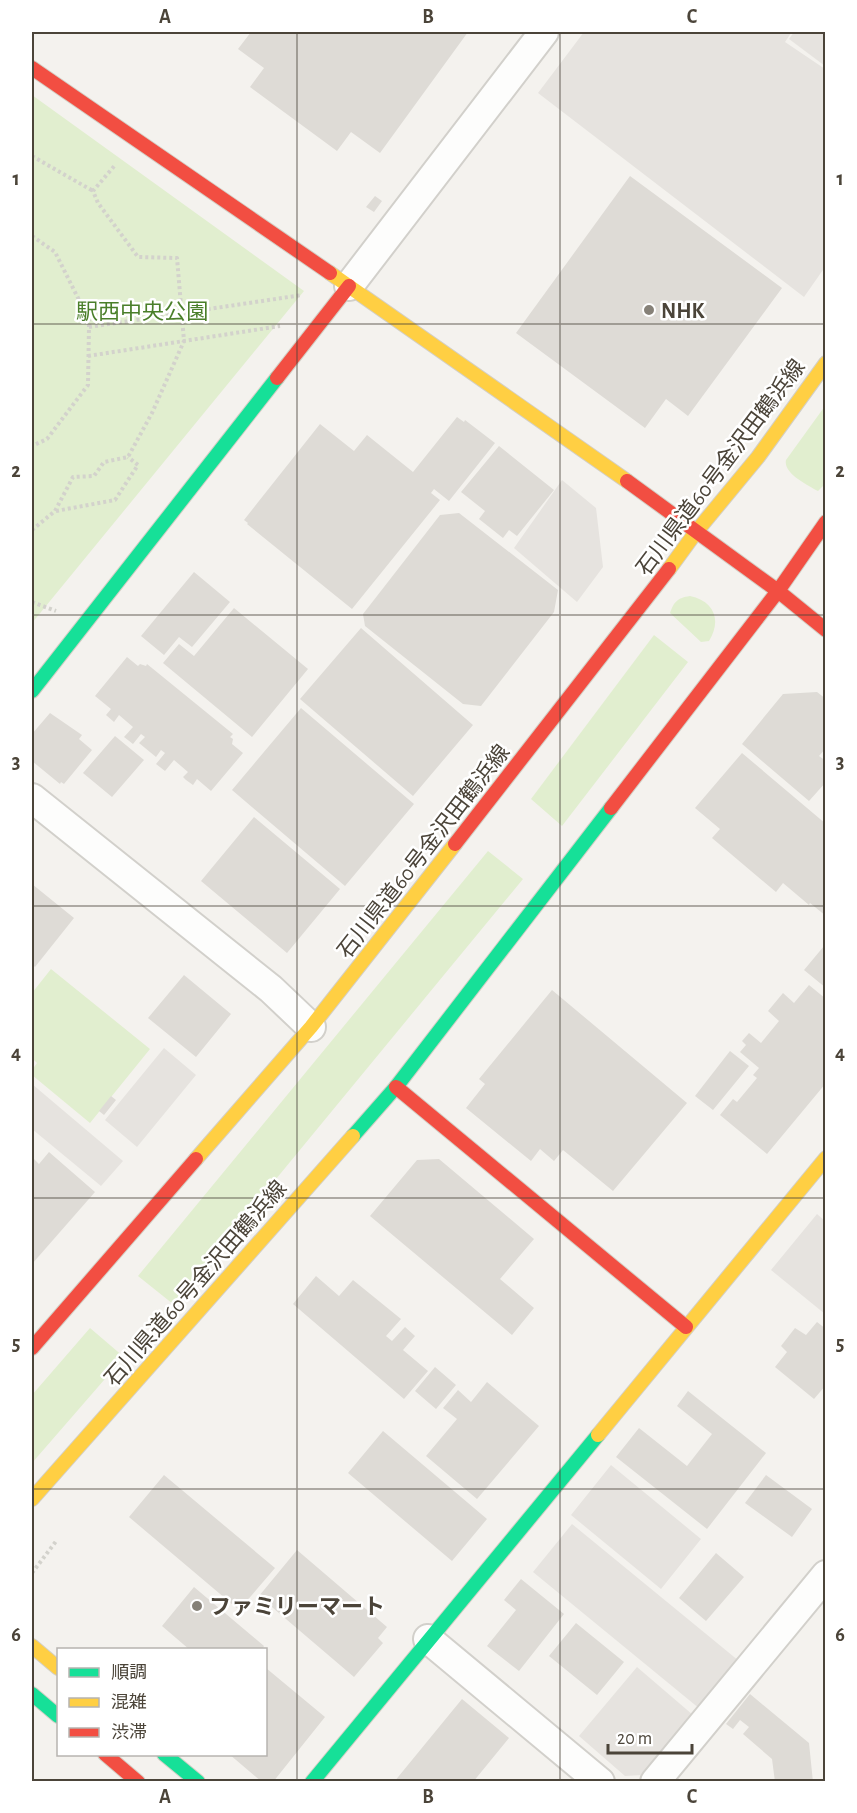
<svg xmlns="http://www.w3.org/2000/svg" width="857" height="1813" viewBox="0 0 857 1813" font-family="'Alegreya Sans','Noto Sans JP',sans-serif">
<rect width="100%" height="100%" fill="#f4f2ee"/>
<path fill="#e1eecf" d="M32,95L304,291L32,623Z
M825,406V484L818,491C807,485 783,473 786,460Z
M690,596C714,601 722,620 709,641L701,642L670,613C674,602 677,598 690,596Z
M654,635L688,662L562,826L531,799Z
M488,851L523,879L173,1304L138,1276Z
M51,969L150,1049L90,1123L32,1075V1070L37,1063L32,1058V993Z
M90,1328L124,1357L32,1463V1395Z"/>
<path fill="#e6e3df" d="M584,32H788L791,33L785,42L825,69V267L804,297L538,93Z
M794,32H825V66L789,39Z
M562,480L596,508L603,567L577,602L514,548Z
M164,1048L196,1075L137,1147L105,1120Z
M32,1084L123,1161L101,1186L32,1129Z
M817,1214L825,1221V1314L771,1270Z
M611,1465L701,1539L661,1589L571,1515Z
M572,1524L739,1661L700,1709L533,1572Z
M637,1667L693,1715L642,1775L625,1776L579,1736Z"/>
<path fill="#dedbd6" d="M251,32H468L380,153L351,132L337,151L250,87L264,68L238,49Z
M630,176L782,288L688,416L666,399L645,428L516,333Z
M375,196L382,201L374,212L366,207Z
M457,417L464,422L465,420L495,443L449,501L434,489L431,493L440,500L352,609L247,524L248,523L244,520L320,424L354,451L367,435L413,472Z
M499,446L554,490L517,536L509,530L503,538L479,519L485,511L461,492Z
M459,513L558,590L554,612L481,706L463,704L365,626L363,614L440,515Z
M194,572L230,602L192,647L179,637L164,655L141,636Z
M234,608L308,669L252,737L163,663L179,644L194,656Z
M361,628L473,725L413,796L300,699Z
M127,657L138,666L140,664L146,666L147,664L233,734L230,737L233,739L232,744L243,753L211,791L197,779L193,785L186,780L183,777L188,772L174,760L165,771L156,764L165,753L161,750L156,757L139,743L145,737L141,734L133,744L124,737L133,727L119,715L114,722L106,715L111,709L95,696Z
M817,692L826,699V748L819,756L826,761V782L809,801L742,744L783,694Z
M301,708L414,804L345,886L232,790Z
M50,713L82,735L79,739L92,750L64,784L61,782L60,784L32,761V734Z
M115,736L144,760L112,797L83,773Z
M742,753L826,824V916L810,903L809,905L783,883L776,892L712,838L720,829L695,808Z
M254,817L340,889L287,953L201,881Z
M32,884L74,918L35,967L32,964Z
M824,946L826,947V988L804,970Z
M184,975L231,1014L196,1057L148,1018Z
M809,985L826,999V1083L767,1154L720,1115L733,1099L737,1102L757,1078L753,1075L759,1068L740,1052L746,1045L742,1041L749,1033L761,1043L779,1021L768,1011L783,993L794,1003Z
M552,990L687,1103L613,1191L563,1150L554,1161L540,1149L531,1161L466,1108L485,1084L479,1079Z
M730,1051L749,1066L713,1110L695,1096Z
M111,1096L116,1100L104,1115L99,1111Z
M49,1152L95,1192L32,1264V1157L39,1164Z
M439,1159L534,1239L500,1279L534,1308L512,1335L370,1216L417,1160Z
M316,1276L339,1296L353,1280L401,1319L386,1336L392,1341L405,1327L415,1336L403,1350L428,1371L404,1399L293,1304Z
M817,1322L826,1329V1385L814,1399L775,1367L787,1352L781,1346L795,1328L806,1335Z
M435,1367L456,1385L436,1409L415,1391Z
M487,1382L539,1426L477,1499L426,1456L457,1419L443,1408L458,1390L471,1402Z
M688,1391L766,1453L707,1529L616,1457L639,1428L687,1466L712,1434L677,1406Z
M383,1431L487,1519L452,1561L348,1473Z
M164,1475L275,1568L239,1610L129,1517Z
M766,1475L812,1509L792,1537L745,1503Z
M297,1550L387,1627L378,1638L383,1643L354,1677L259,1596Z
M716,1553L744,1577L706,1621L679,1598Z
M521,1579L564,1614L519,1671L487,1646L516,1610L504,1600Z
M194,1587L264,1646L262,1650H190L162,1626Z
M576,1623L624,1662L597,1695L549,1656Z
M266,1668L325,1717L273,1782H262L229,1754H266Z
M750,1694L809,1743L813,1782H775L772,1759L743,1734L749,1727L740,1720L733,1729L726,1724Z
M462,1699L509,1738L473,1782H394Z"/>
<g fill="none" stroke-linecap="round" stroke-linejoin="round">
<g stroke="#d2d0cb" stroke-width="32">
<path id="street" d="M349,286L544,32
M32,798L271,989L311,1027
M428,1639L600,1782
M655,1782L826,1575"/>
</g>
<g stroke="#d3cfc5" stroke-width="16">
<path id="fast" d="M32,691L277,378
M353,1136L396,1087L611,808
M32,1694L58,1716
M164,1754L198,1782
M312,1782L598,1435"/>
</g>
<g stroke="#d3cfc5" stroke-width="16">
<path id="slow" d="M330,273L627,481
M669,569L696,532L758,457L826,363
M196,1159L311,1027L455,844
M598,1435L826,1158
M32,1499L353,1136
M32,1646L58,1668"/>
</g>
<g stroke="#d3cfc5" stroke-width="16">
<path id="jam" d="M32,68L330,273
M277,378L349,286
M627,481L778,591L826,630
M611,808L778,591L826,522
M455,844L669,569
M396,1087L686,1327
M32,1348L196,1159
M105,1754L138,1782"/>
</g>
<path stroke="#d3d2cc" stroke-width="4" stroke-dasharray="3 3" stroke-linecap="butt" d="M32,156L93,191
M32,236L55,252L89,320V327L88,385L47,439L32,446
M89,327L302,295
M88,356L280,326
M56,511L115,500L138,465L128,457
M32,530L55,511L73,477L94,476L104,462L128,457L152,413L184,341L177,258L138,257L98,203L93,191L116,164
M32,602L56,611
M32,1573L57,1540"/>
<use href="#street" stroke="#fdfdfc" stroke-width="28"/>
<use href="#fast" stroke="#16e098" stroke-width="14"/>
<use href="#slow" stroke="#ffcf43" stroke-width="14"/>
<use href="#jam" stroke="#f24e42" stroke-width="14"/>
</g>
<path fill="none" stroke="#4b4439" stroke-width="1.5" stroke-opacity="0.55" d="M297,32V1782M560,32V1782M32,324H826M32,615H826M32,906H826M32,1198H826M32,1489H826"/>
<g fill="#868178" stroke="#fff" stroke-width="2">
<circle cx="649" cy="310" r="6"/>
<circle cx="197" cy="1606" r="6"/>
</g>
<g text-anchor="middle" stroke-width="5" stroke-linejoin="round" paint-order="stroke">
<g font-size="22" font-weight="bold" fill="#4b4439" stroke="#fff" text-anchor="start">
<text x="661" y="318">NHK</text>
<text x="209" y="1614">ファミリーマート</text>
</g>
<g font-size="22" fill="#4a7f2a" stroke="#fff">
<text x="142" y="319">駅西中央公園</text>
</g>
<g font-size="22" fill="#4b4439" stroke="#fff">
<text transform="translate(720 467) rotate(-53)" y="8">石川県道60号金沢田鶴浜線</text>
<text transform="translate(423 851) rotate(-52)" y="8">石川県道60号金沢田鶴浜線</text>
<text transform="translate(195 1283) rotate(-49)" y="8">石川県道60号金沢田鶴浜線</text>
</g>
</g>
<rect width="857" height="1813" fill="none" stroke="#ffffff" stroke-width="66"/>
<rect x="57" y="1648" width="210" height="108" fill="#ffffff" stroke="#b7b4b0" stroke-width="1.5"/>
<rect x="69" y="1668" width="30" height="9" fill="#16e098" stroke="#b7b4b0" stroke-width="1.5"/>
<text x="111" y="1678" font-size="18" fill="#4b4439">順調</text>
<rect x="69" y="1698" width="30" height="9" fill="#ffcf43" stroke="#b7b4b0" stroke-width="1.5"/>
<text x="111" y="1708" font-size="18" fill="#4b4439">混雑</text>
<rect x="69" y="1728" width="30" height="9" fill="#f24e42" stroke="#b7b4b0" stroke-width="1.5"/>
<text x="111" y="1738" font-size="18" fill="#4b4439">渋滞</text>
<path d="M608 1744v9h84v-9" fill="none" stroke="#4b4439" stroke-width="3"/>
<text x="617" y="1744" font-size="18" fill="#4b4439" stroke="#ffffff" stroke-width="4.5" paint-order="stroke">20 m</text>
<rect x="33" y="33" width="791" height="1747" fill="none" stroke="#4b4439" stroke-width="2"/>
<g font-size="20" text-anchor="middle" font-weight="bold" fill="#4b4439">
<text x="165" y="23">A</text>
<text x="428" y="23">B</text>
<text x="692" y="23">C</text>
<text x="16" y="185">1</text>
<text x="840" y="185">1</text>
<text x="16" y="477">2</text>
<text x="840" y="477">2</text>
<text x="16" y="768">3</text>
<text x="840" y="768">3</text>
<text x="16" y="1059">4</text>
<text x="840" y="1059">4</text>
<text x="16" y="1350">5</text>
<text x="840" y="1350">5</text>
<text x="16" y="1641">6</text>
<text x="840" y="1641">6</text>
<text x="165" y="1803">A</text>
<text x="428" y="1803">B</text>
<text x="692" y="1803">C</text>
</g>
</svg>
